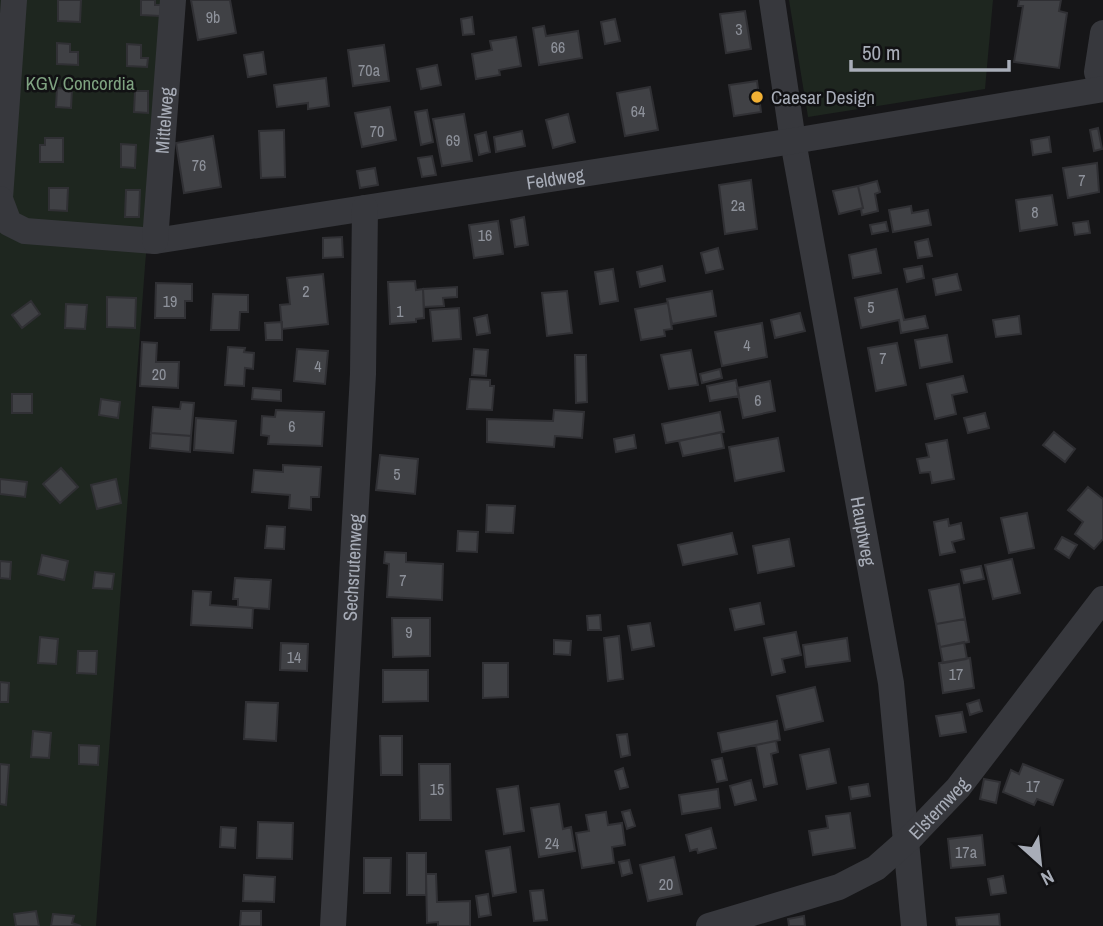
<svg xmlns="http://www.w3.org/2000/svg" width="1103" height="926" viewBox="0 0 1103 926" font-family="'Archivo Narrow',sans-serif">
<rect width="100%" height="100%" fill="#161618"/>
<path fill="#1e261f" d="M0,0H168L145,266L96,926H0Z
M789,0H993L985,89L808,117Z"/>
<path fill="#404145" stroke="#303034" stroke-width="2" d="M58,0H81L80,22L58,21Z
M141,0H155V5H161L160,16L141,15Z
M191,0H230L236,33L198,40Z
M1019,0H1061L1059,11L1067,13L1059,68L1014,62L1023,6H1018Z
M745,11L751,49L726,53L720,14Z
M472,17L474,34L463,35L461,19Z
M615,19L620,41L605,44L601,22Z
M544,26L546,36L578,31L582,58L539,65L533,28Z
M516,37L521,66L499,70L500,75L476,79L472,54L492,50L490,41Z
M57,43L70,44V52H78V65L57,64Z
M127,44L141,45V58H148L147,67L127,66Z
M384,45L389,81L353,86L348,50Z
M263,52L266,74L248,77L244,55Z
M437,65L441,85L421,89L417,69Z
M326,78L329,106L308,109V103L277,107L274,85Z
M757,81L761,112L734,116L729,85Z
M650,87L658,130L625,136L617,93Z
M57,88L72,89L71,108L56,107Z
M135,91H148V113L134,112Z
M390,107L396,140L362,147L355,113Z
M427,110L433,142L421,145L415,112Z
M464,114L472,161L442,166L433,119Z
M568,114L575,142L553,148L546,120Z
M1098,128L1102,149L1094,151L1090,130Z
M284,130L285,177L261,178L259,131Z
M522,131L525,146L496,152L494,137Z
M486,132L490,152L479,155L475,135Z
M213,136L221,187L184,193L176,143Z
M1049,137L1051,152L1033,155L1031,140Z
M45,138H63V162H40V145H45Z
M121,144L136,145L135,168L121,167Z
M432,156L436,175L422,177L418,158Z
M1097,163L1099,192L1068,198L1063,168Z
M375,168L378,185L360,188L357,171Z
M751,180L757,229L725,234L719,185Z
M877,181L880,192L875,194L878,211L862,215L861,209L863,208L858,186Z
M858,186L863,208L839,214L833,191Z
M49,188H68L67,211L49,210Z
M126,190H140L139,217H125Z
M1052,195L1057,225L1020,231L1016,200Z
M911,206L912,213L928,210L931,225L893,232L889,210Z
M524,217L528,245L515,247L511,220Z
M498,221L503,254L474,258L469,225Z
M1088,221L1090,233L1075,235L1073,223Z
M886,222L888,231L872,234L870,225Z
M342,237L343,257L323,258V238Z
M928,239L932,256L918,258L915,242Z
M718,248L723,269L706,273L701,253Z
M876,249L881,273L853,278L849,255Z
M662,266L665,281L640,287L637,272Z
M922,266L924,278L907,282L904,269Z
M613,269L618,301L600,304L595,272Z
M323,274L328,324L282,329L280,305L290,304L287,278Z
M957,274L961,290L936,295L933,279Z
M415,281L416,290L423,289L424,318L416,319V322L390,324L388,282Z
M156,283L192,284V301H185V318H155Z
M457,287V297L443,298L444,306L424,307L423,289Z
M897,289L904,320L925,316L928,328L901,333L899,320L861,328L855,298Z
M567,291L572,333L547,336L542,293Z
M712,291L716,316L672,324L667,299Z
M213,294L248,295V312H240L239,330H211Z
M107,297L136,298L135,328L107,327Z
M31,301L40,314L22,328L12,315Z
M668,303L672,329L664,330L665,336L641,340L635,309Z
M66,304L87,305L85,329L65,328Z
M459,308L461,339L433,341L430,310Z
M800,313L805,331L775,338L771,320Z
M487,315L490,333L477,335L474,318Z
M1019,316L1021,334L996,337L993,320Z
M282,322V340H266L265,323Z
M762,323L767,357L722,366L715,332Z
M947,335L952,362L920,368L915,340Z
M142,342L157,343L156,362H179L178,388L140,386Z
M897,343L906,385L876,391L868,348Z
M228,347L245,348L244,352L254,353L253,369L245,368L244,386L225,385Z
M297,349L328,351L325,384L294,381Z
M474,349L488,350L486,376L472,375Z
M691,350L698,385L669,389L661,355Z
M575,355H586L587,402L576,403Z
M720,369L722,378L702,383L700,374Z
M963,376L967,392L952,395L956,414L935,419L927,384Z
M470,379L490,380V386H494L492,410L467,409Z
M736,380L739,396L710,401L707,386Z
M770,381L775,411L743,418L737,388Z
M253,388L281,390V401L252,399Z
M12,394H32V413H12Z
M101,399L120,402L118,418L99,415Z
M181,402L194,403L191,436L151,433L153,407L180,409Z
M276,410L324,412L322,446L268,444L269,436L261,435L262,416L275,417Z
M554,410L584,412L582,438L555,436L554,447L487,442V419L553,421Z
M720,412L724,432L666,443L662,424Z
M985,413L989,428L968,433L964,418Z
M196,418L236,421L233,453L194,450Z
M721,432L724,448L683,456L679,441Z
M1054,432L1075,449L1065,462L1043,445Z
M151,433L191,436L190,452L150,448Z
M634,435L636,448L616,452L614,439Z
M778,438L784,471L735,481L729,447Z
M947,440L954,479L932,483L930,472L920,473L917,459L929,457L926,444Z
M380,455L418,459L415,494L376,490Z
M283,465L321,467L319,497H311V510L289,508L290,495L252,492L254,470L283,472Z
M61,468L78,487L60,503L43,484Z
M0,479L27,482L25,497L0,494Z
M116,479L121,503L97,509L91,485Z
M1088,487L1103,499V539L1094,549L1075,534L1083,522L1068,510Z
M487,505L515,506L513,533L486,532Z
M1027,513L1034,548L1009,553L1001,518Z
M948,519L949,526L961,523L964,539L952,542L955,552L940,555L934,522Z
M267,526L285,527L284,549L265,548Z
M458,531L478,532L477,552L457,551Z
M732,533L737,554L683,565L678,545Z
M1062,537L1077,545L1069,558L1055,549Z
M789,539L794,566L758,573L753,546Z
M385,552L406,553V562L443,564L442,600L387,597L389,564L384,563Z
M42,555L68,561L64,580L38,574Z
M1012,559L1020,593L993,599L985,565Z
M0,561L11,562L10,579L0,578Z
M981,566L984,579L964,583L961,570Z
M95,572L114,574L112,589L93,588Z
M235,578L271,580L269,609L238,607V599H233Z
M959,584L965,619L936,624L929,590Z
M193,591L211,592L210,605L253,608L252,628L191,625Z
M760,603L764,624L735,630L730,609Z
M600,615L601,630H588L587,616Z
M392,618H430V656L393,657Z
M965,619L969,642L940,647L936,624Z
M650,623L654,646L632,650L628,626Z
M796,632L801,655L782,659L785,672L772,675L764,638Z
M619,636L623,679L608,681L604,638Z
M40,637L58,639L56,664L38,663Z
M847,638L850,661L806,667L803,645Z
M554,640L571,641L570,655L554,654Z
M964,642L967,659L943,663L940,647Z
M281,643L308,644L307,671L280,670Z
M78,651H97L96,674L77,673Z
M970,658L974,688L943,693L939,663Z
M483,663H508V697L483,698Z
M383,670H428V701L383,702Z
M0,682L9,683L8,702H0Z
M815,687L823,721L785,730L777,696Z
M979,700L982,711L970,715L967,704Z
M246,702L278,703L276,741L244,739Z
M962,712L966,732L940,736L936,716Z
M777,721L780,740L722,752L718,733Z
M33,731L51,733L49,758L31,757Z
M627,734L630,755L621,757L617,735Z
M380,736H402V775H381Z
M776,741L778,752L771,754L777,784L764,787L756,745Z
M79,745L99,746L98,765L79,764Z
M829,749L836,783L807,789L800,755Z
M722,758L727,780L717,782L712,760Z
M0,764L9,765L6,805L0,804Z
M419,764H450L451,820H420Z
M1023,764L1063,780L1053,805L1037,799L1034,805L1003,792L1011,770L1019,774Z
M623,768L628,787L620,789L615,771Z
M984,779L1000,782L996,803L980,799Z
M751,780L756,800L735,805L730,786Z
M868,784L870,796L851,799L849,787Z
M518,786L524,831L504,834L497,789Z
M718,789L720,808L682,814L679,795Z
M559,804L563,829L571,827L575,851L539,857L531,808Z
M630,810L635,826L627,829L622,812Z
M606,812L608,825L622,823L625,845L612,847L614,863L582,868L576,833L589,831L586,815Z
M850,813L855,848L813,855L809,831L828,828L826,816Z
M258,822L293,823L292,859L257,858Z
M221,827L236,828L235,848L220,847Z
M711,828L716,848L698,853L697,849L690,851L686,835Z
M982,835L985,865L951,868L948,839Z
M510,847L516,892L493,896L486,851Z
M407,853H426V895H407Z
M674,857L682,894L648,901L640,865Z
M364,858H391L390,893H364Z
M629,860L632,873L622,876L619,862Z
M426,874H436L437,902L470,901V926H438V922L427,923Z
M244,875L275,877L274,902L243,901Z
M1003,876L1006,893L991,895L988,879Z
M543,890L547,920L534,921L530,891Z
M488,894L491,915L479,917L476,896Z
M36,911L39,926H16L14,914Z
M241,911H261V926H240Z
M53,914L74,916L72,923L81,926H51Z
M999,914L1000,926H957L956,918Z
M804,916L805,926H789L788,919Z"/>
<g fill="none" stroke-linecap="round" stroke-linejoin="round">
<g stroke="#37383d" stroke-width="26">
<path id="s1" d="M772,0L793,141L891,683L914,926"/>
<path d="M1102,89L1097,72L1103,33"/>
<path d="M0,198L14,0"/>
<path id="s2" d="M0,199L9,223L25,231L155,241L793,141L1103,89"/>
<path id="s3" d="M155,241L173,0"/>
<path id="s4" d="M333,926L363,374L365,208"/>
<path id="s5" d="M709,926L839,887L876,868L910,838L958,788L1103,599"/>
</g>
</g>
<circle fill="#f2b134" stroke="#111113" stroke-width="2.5" cx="757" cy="97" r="7"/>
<g text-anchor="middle" stroke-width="5" stroke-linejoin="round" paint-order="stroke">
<g font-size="16" fill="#8e929b">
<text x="213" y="23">9b</text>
<text x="739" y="35">3</text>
<text x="558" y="53">66</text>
<text x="369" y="76">70a</text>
<text x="638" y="117">64</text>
<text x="377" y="137">70</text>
<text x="453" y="146">69</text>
<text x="199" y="171">76</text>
<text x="1082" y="186">7</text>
<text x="738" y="211">2a</text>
<text x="1035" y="218">8</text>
<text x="485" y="241">16</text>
<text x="306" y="297">2</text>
<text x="170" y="307">19</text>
<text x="871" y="313">5</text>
<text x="400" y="317">1</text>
<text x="747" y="351">4</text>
<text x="883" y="364">7</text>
<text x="318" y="372">4</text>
<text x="159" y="380">20</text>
<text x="758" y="406">6</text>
<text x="292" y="432">6</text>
<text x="397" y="480">5</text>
<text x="403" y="586">7</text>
<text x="409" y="638">9</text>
<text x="294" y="663">14</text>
<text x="956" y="680">17</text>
<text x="1033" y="792">17</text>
<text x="437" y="795">15</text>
<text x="552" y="849">24</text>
<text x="966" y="858">17a</text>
<text x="666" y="890">20</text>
</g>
<g font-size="19" fill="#7fa381" stroke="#111113">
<text x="80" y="90">KGV Concordia</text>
</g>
<g font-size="19" fill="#a8adb8" stroke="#111113" text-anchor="start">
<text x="771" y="104">Caesar Design</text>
</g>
<g font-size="19" fill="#a8adb8" stroke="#111113">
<text dy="7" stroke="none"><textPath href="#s3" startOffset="121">Mittelweg</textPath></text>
<text dy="7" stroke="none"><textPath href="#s2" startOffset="579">Feldweg</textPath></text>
<text dy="7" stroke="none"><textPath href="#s1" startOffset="539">Hauptweg</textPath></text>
<text dy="7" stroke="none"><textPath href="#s4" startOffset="359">Sechsrutenweg</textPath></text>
<text dy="7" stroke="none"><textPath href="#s5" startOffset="264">Elsternweg</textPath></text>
</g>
</g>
<g transform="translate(1040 863) rotate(153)" stroke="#111113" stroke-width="5" paint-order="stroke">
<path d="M0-5L12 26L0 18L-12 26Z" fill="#a8adb8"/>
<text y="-10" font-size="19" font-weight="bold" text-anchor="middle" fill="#a8adb8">N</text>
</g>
<path d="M851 60v10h158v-10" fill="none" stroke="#a8adb8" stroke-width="3.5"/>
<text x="862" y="60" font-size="21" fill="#a8adb8" stroke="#111113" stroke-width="5" paint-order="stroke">50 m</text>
</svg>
